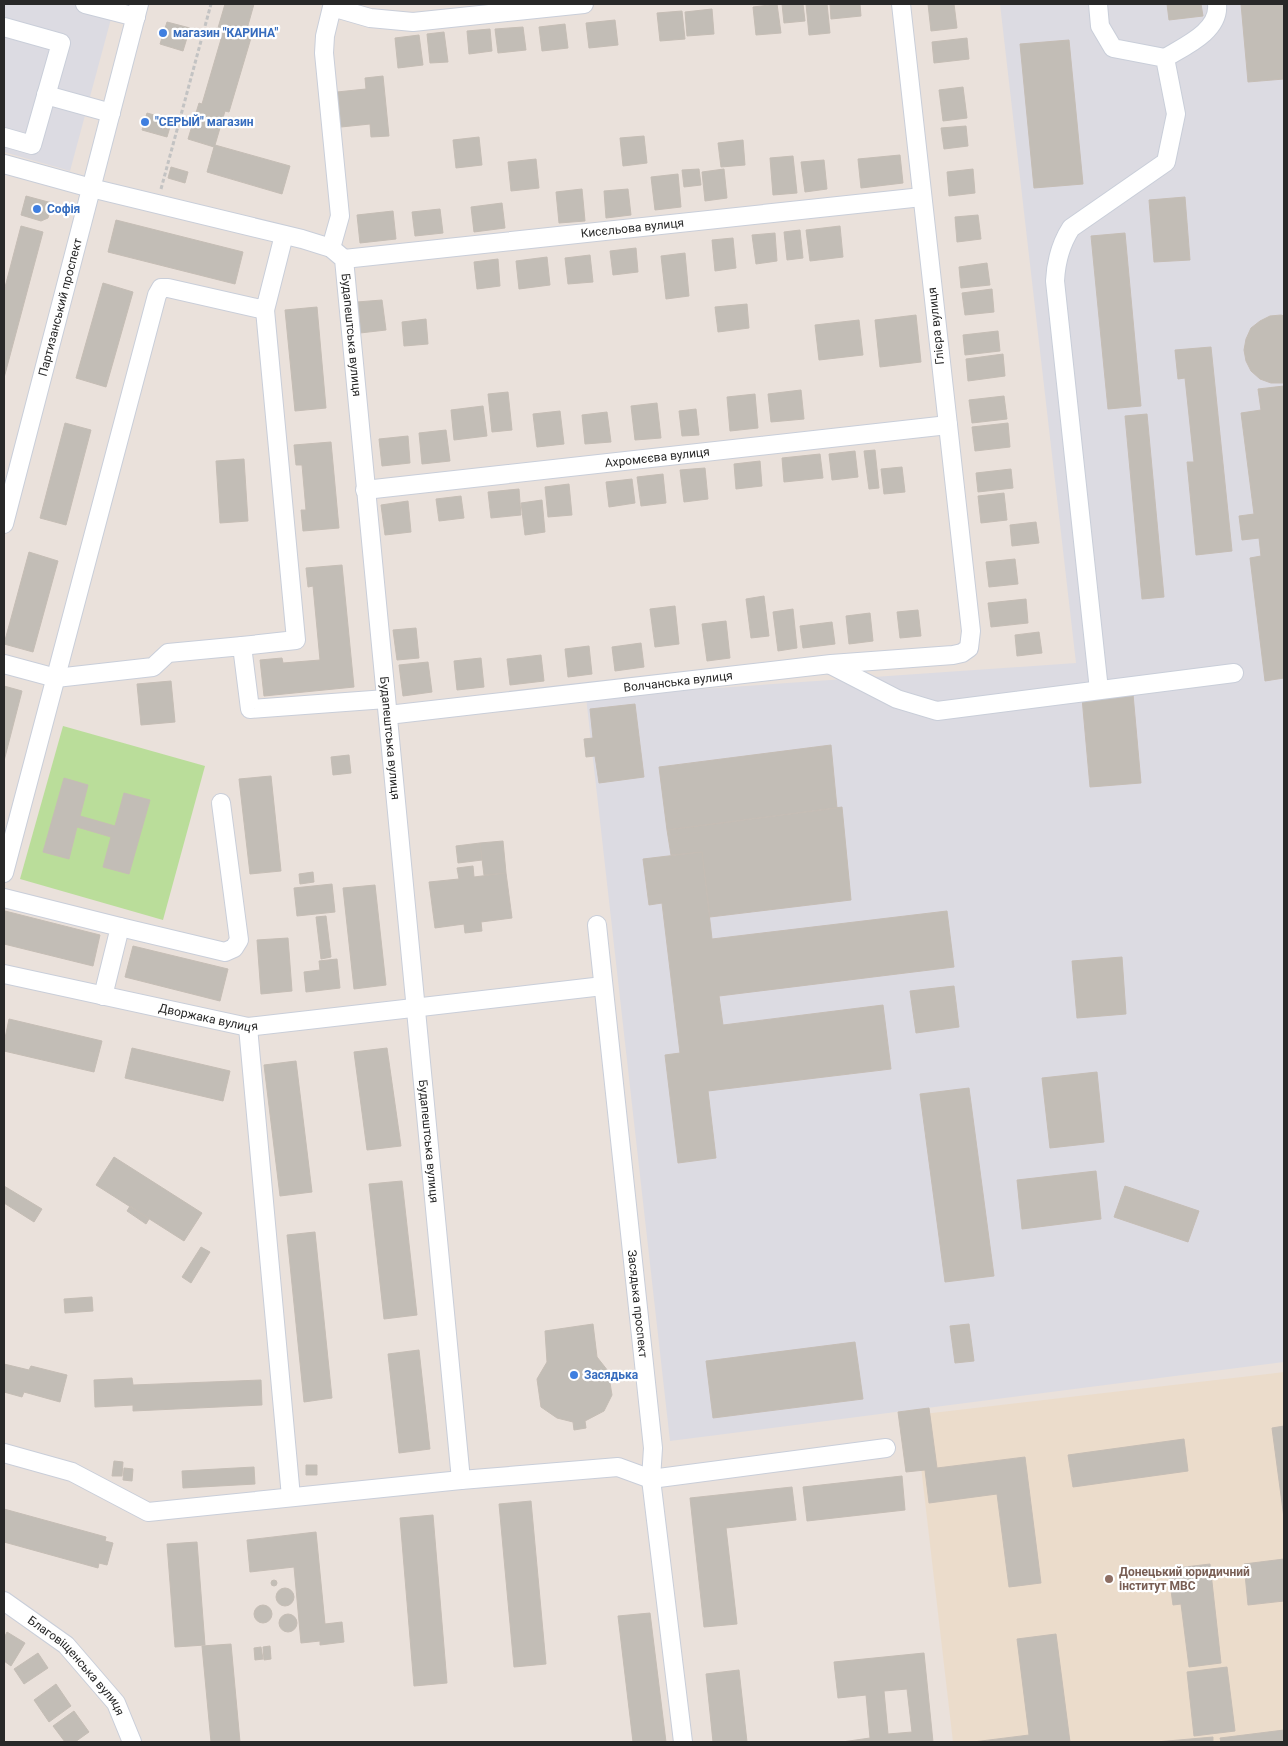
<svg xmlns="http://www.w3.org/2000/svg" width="1288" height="1746" viewBox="0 0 1288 1746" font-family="Roboto,sans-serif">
<rect width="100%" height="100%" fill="#eae1db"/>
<path fill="#dcdbe2" d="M4,4H115L70,171L4,152Z
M1000,4H1284V1362L670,1441L586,697L1076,663Z"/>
<path fill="#ebdccb" d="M1284,1372V1742H953L915,1415Z"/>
<path fill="#badd9a" d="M63,726L205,766L163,920L20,879Z"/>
<path fill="#c2bdb6" stroke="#c5bdb5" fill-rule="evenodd" d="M225,4H254L245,36L251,38L229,112L225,111L215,145L290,166L282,194L207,172L214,147L188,139L199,103L202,104L224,29L218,28Z
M777,4L781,33L756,35L753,7Z
M782,4H803L805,21L784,23Z
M806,4H827L830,33L809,35Z
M830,4H860L861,16L831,19Z
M928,4H954L957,28L931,31Z
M1167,4H1201L1203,16L1169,20Z
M1241,4H1284V79L1248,82Z
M712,9L714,34L687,36L685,12Z
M682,11L685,39L660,41L657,13Z
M615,20L618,45L589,48L586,23Z
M167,22L190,28L183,51L160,44Z
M565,24L568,48L542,51L539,27Z
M523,27L526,50L498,53L495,29Z
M490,29L492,51L469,54L467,31Z
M444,32L448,62L430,63L427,34Z
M419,35L423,65L398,68L395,38Z
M967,38L969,59L934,63L932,42Z
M1069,40L1083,184L1034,188L1020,44Z
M383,76L389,136L371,137L370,124L341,127L337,92L366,89L365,78Z
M963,87L967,118L943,121L939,90Z
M147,113L172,120L167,137L142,130Z
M966,126L968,146L944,149L941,128Z
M644,136L647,163L623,166L620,138Z
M479,137L482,165L456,168L453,140Z
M743,140L745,165L721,167L718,143Z
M900,155L903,183L861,188L858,159Z
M793,156L797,193L773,195L770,158Z
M536,159L539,188L511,191L508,162Z
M824,160L827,189L805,192L801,162Z
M171,167L188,172L185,183L168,178Z
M699,169L701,185L684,187L682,170Z
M724,169L727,198L705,201L702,172Z
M973,169L975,193L949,196L947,172Z
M678,174L681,207L655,210L651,177Z
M582,189L585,221L559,223L556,192Z
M628,189L631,215L606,218L604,191Z
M26,196L52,203L48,218L41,221L21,215Z
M1185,197L1190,260L1154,262L1149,200Z
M502,203L505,228L474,232L471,207Z
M440,209L443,233L415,236L412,212Z
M393,211L396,239L360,243L357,215Z
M978,215L981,239L957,242L955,217Z
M116,220L243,252L235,284L108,252Z
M21,226L43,232L4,378V291Z
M840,226L843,257L810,261L806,230Z
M800,230L803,258L787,260L784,232Z
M775,233L777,261L756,264L752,235Z
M1125,233L1141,406L1108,409L1091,236Z
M733,238L736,268L715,271L712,240Z
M636,248L638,272L613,275L610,251Z
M685,253L689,296L666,299L661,256Z
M590,255L593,282L568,284L565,258Z
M547,257L550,285L519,289L516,261Z
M498,259L500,286L477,289L474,262Z
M987,263L990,285L961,288L959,267Z
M103,283L133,292L106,387L76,378Z
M992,289L994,312L965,315L962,293Z
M382,300L386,330L360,333L357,302Z
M747,304L749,328L718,332L715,307Z
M317,307L326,408L295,411L285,310Z
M916,315L921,362L880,367L875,320Z
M1281,315L1284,316V383H1271L1260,379L1251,371L1246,361L1244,350L1246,339L1251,328L1260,321L1270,316Z
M426,319L428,344L404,346L402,322Z
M859,320L863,355L819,360L815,325Z
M998,331L1000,351L965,355L963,335Z
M1211,347L1232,551L1196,555L1187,462H1194L1185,378L1178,379L1175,350Z
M1003,354L1005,376L968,381L966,359Z
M1284,386V678L1265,681L1250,558L1261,556L1259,538L1242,540L1239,516L1254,514L1241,413L1261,410L1258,389Z
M801,390L804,419L771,422L768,394Z
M508,392L512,430L492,432L488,394Z
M755,394L758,428L730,431L727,397Z
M1004,396L1007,419L972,423L969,400Z
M657,403L661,438L635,440L631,406Z
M483,406L487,436L454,440L451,410Z
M696,409L699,435L682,436L679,411Z
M560,411L564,444L537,447L533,414Z
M607,412L611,442L585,444L582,415Z
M1147,414L1164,597L1142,599L1125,416Z
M65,423L91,430L66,525L40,518Z
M1008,423L1010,447L975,451L972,427Z
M446,430L450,461L422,464L419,433Z
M408,436L410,463L382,466L379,439Z
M331,442L339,528L303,531L301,510H306L302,465H296L294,445Z
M875,450L879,488L869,489L864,451Z
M855,451L858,477L832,480L829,454Z
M820,454L823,478L784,482L782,458Z
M244,459L248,521L220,523L216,461Z
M760,461L762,486L736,489L734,464Z
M902,467L905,492L884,494L881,469Z
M705,468L708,499L684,502L680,470Z
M1011,469L1013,488L978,492L976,473Z
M663,474L666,503L641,506L637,477Z
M632,479L635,503L609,507L606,482Z
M569,484L572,515L548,517L545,487Z
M519,489L521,515L491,518L488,492Z
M1004,493L1007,520L981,523L978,496Z
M461,496L464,518L439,521L436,499Z
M542,500L545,532L525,535L521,503Z
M408,501L411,532L385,535L381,505Z
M1036,522L1039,543L1012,546L1010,525Z
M29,552L58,561L33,652L4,644Z
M1015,559L1018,584L989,587L986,562Z
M342,565L354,687L264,696L260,660L282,658L283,663L320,660L313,586L308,587L306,568Z
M764,596L769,636L751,638L746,599Z
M1026,599L1028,623L991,627L988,603Z
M675,606L679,644L655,647L650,609Z
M793,609L797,648L778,651L773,612Z
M918,610L921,636L900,638L897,612Z
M870,613L873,641L849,644L846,616Z
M726,621L730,658L707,661L702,624Z
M832,622L835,644L803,648L800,626Z
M416,628L419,658L397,660L393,630Z
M1039,632L1042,653L1017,656L1015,635Z
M641,643L644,667L615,671L612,647Z
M589,646L592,674L568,677L565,649Z
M541,655L544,681L510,685L507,659Z
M481,658L484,687L457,690L454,661Z
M428,662L432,692L403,696L399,665Z
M171,681L175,722L141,725L137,684Z
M4,686L22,691L4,761Z
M1133,694L1141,783L1090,787L1082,698Z
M635,704L644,777L599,783L595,756L586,757L584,739L593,738L590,709Z
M831,745L837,808L667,830L659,767Z
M349,755L351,773L333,775L331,757Z
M271,776L281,871L250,874L239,779Z
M64,778L88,785L80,816L115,826L124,793L150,800L129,874L103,867L111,837L77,827L69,859L43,852Z
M842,807L851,900L710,917L702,852L671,855L667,830Z
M503,841L506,873L484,875L480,843Z
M480,843L482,860L458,863L456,846Z
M702,852L712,939L947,911L954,967L719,996L723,1025L883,1005L891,1069L708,1091L716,1158L678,1163L665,1055L680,1053L662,903L649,905L643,859Z
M473,866L474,877L506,873L512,918L481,922L482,931L465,933L464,924L435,928L429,882L459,879L457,868Z
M313,872L314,882L300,884L299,874Z
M332,884L335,912L297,916L294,888Z
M375,885L386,985L354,989L343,888Z
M5,911L100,935L93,966L4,944Z
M326,916L331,957L321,959L316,917Z
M288,938L292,991L261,994L257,940Z
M133,946L228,969L220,1001L125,977Z
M1122,957L1126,1014L1077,1018L1072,961Z
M337,959L340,988L306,992L304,972L320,970L319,961Z
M954,986L959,1027L916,1033L910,991Z
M9,1019L102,1041L94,1072L4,1051V1043Z
M132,1048L230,1071L223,1101L125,1078Z
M387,1048L401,1146L367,1150L354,1052Z
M296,1061L312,1192L280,1196L264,1065Z
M1097,1072L1104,1142L1050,1148L1042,1078Z
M969,1088L994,1276L945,1282L920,1094Z
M114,1157L202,1213L184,1241L96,1185Z
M1096,1171L1101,1219L1022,1229L1017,1180Z
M402,1181L417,1315L384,1319L369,1184Z
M4,1186L42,1209L34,1222L4,1203Z
M1125,1186L1199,1211L1188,1242L1114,1217Z
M130,1206L149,1219L146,1224L127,1211Z
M315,1232L332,1398L304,1402L287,1235Z
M201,1247L210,1252L191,1283L182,1277Z
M92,1297L93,1311L65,1313L64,1299Z
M593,1324L597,1357L608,1371L612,1395L604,1411L585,1421L586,1428L574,1430L573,1422L557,1418L541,1407L537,1379L547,1362L545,1331Z
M969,1324L974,1361L955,1363L950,1326Z
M855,1342L863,1399L713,1418L706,1361Z
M419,1350L430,1449L399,1453L388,1354Z
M4,1364L29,1370L31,1366L67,1375L60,1402L24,1392L22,1397L4,1392Z
M132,1378L133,1385L261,1380L262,1405L133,1411V1405L95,1407L94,1380Z
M929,1408L937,1468L1025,1457L1041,1583L1009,1587L997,1494L929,1503L925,1470L906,1472L898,1412Z
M1284,1426V1518L1272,1428Z
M1184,1439L1188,1471L1073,1487L1068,1455Z
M114,1461L123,1462L122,1476H112Z
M306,1465H317V1475H306Z
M254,1467L255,1484L183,1488L182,1471Z
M124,1468L133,1469L132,1481L123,1480Z
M902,1476L905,1510L807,1521L803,1487Z
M792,1487L796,1520L726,1528L737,1624L704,1627L690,1498Z
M531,1501L546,1664L514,1667L499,1504Z
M4,1509L106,1537L105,1541L113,1543L107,1565L99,1563L98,1568L4,1542Z
M433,1515L447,1683L414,1686L400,1518Z
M316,1532L325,1624L342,1622L344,1642L320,1645V1641L301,1643L294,1567L250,1572L247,1540Z
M197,1542L205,1645L175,1647L167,1544Z
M1284,1559V1603V1601L1248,1605L1244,1564Z
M1210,1564L1221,1663L1189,1667L1181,1604L1173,1605L1168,1569Z
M271 1583a3 3 0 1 1 6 0a3 3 0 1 1-6 0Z
M276 1597a9 9 0 1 1 18 0a9 9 0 1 1-18 0Z
M254 1614a9 9 0 1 1 18 0a9 9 0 1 1-18 0Z
M650,1613L666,1742H633L618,1616Z
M279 1623a9 9 0 1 1 18 0a9 9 0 1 1-18 0Z
M7,1632L25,1643L11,1666L4,1661V1638Z
M1056,1634L1070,1742H973L1029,1735L1017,1639Z
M231,1644L240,1742H211L202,1646Z
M270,1646L271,1659L264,1660L263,1647Z
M261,1647L263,1659L255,1660L254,1648Z
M38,1653L48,1668L24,1684L14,1669Z
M924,1653L933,1742H842L870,1738L866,1695L838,1698L834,1662ZM907,1689L912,1732L888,1734L884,1691Z
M1227,1667L1235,1731L1194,1736L1187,1672Z
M739,1670L747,1742H713L706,1674Z
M56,1684L71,1706L49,1722L34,1700Z
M74,1711L89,1732L75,1742H65L53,1726Z
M1284,1730V1742H1221L1220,1738Z
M1213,1737V1742H1156Z"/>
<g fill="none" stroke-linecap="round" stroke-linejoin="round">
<g stroke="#c9ced9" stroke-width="20">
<g id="minor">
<path d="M85,4L136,17"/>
<path d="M1098,4L1100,26L1113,48L1165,58L1176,114L1166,162L1071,228C1060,245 1056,261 1055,281L1099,690"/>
<path d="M4,27L61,43L32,145L4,137"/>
<path d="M1165,58C1185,46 1220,31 1217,4"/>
<path d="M46,95L111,113"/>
<path id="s1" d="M4,164L91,188L302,239L331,248L344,259L461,1480"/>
<path d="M331,248L340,216L324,53L325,36L332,7L370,18L413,22L584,4"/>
<path id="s2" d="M344,259L922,197"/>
<path id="s3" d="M365,490L948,425"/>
<path id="s4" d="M4,524L139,4"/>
<path d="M242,646L296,640L265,310"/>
<path d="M4,664L56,678L153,667L168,653L242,646L250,709L386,699"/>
<path d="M831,665L897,699L937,711L1234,673"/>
<path id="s5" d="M388,715L831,664L953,655L962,653L969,648L971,631L901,4"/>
<path d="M4,873L157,295L161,288H168L265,310L284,235"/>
<path d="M4,898L120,927L103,996"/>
<path id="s6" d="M597,925L653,1448L651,1479L683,1742"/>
<path d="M120,927L225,952L234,948L239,940L221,803"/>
<path id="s7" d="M4,974L248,1027L603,986"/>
<path d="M248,1027L291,1497"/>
<path d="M4,1453L72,1472L148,1512L461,1480L618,1467L651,1479L886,1448"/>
<path id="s8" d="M4,1601L66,1645L116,1703L132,1742"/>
</g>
</g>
<path stroke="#c3c3c3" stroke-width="3" stroke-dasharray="4 2.5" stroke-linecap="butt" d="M161,189L211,4"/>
<use href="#minor" stroke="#fff" stroke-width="18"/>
</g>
<g fill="#3f7fe0" stroke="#fff" stroke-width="2">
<circle cx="163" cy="33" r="5"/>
<circle cx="145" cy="122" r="5"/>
<circle cx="37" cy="209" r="5"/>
<circle cx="574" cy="1375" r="5"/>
</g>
<circle fill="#8d6e63" stroke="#fff" stroke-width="2" cx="1109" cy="1579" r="5"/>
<g text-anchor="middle" stroke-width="4.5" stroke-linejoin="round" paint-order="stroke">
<g font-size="12" font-weight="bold" fill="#366cbe" stroke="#fff" text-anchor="start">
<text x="173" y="37">магазин "КАРИНА"</text>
<text x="155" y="126">"СЕРЫЙ" магазин</text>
<text x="47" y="213">Софія</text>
<text x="584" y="1379">Засядька</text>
</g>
<g font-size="12" fill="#282828" stroke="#fff">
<text dy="4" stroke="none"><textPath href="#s2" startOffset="290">Кисєльова вулиця</textPath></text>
<text dy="4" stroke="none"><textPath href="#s4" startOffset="224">Партизанський проспект</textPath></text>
<text transform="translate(936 326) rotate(-96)" y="4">Глієра вулиця</text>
<text dy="4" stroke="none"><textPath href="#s1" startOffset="431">Будапештська вулиця</textPath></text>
<text dy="4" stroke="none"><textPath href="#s3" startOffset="294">Ахромєєва вулиця</textPath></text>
<text dy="4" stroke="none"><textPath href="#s5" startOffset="292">Волчанська вулиця</textPath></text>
<text dy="4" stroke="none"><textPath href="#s1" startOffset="836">Будапештська вулиця</textPath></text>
<text dy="4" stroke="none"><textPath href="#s7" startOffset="209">Дворжака вулиця</textPath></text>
<text dy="4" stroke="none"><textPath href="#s1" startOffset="1241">Будапештська вулиця</textPath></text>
<text dy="4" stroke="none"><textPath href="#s6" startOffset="381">Засядька проспект</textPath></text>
<text dy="4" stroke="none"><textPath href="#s8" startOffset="98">Благовіщенська вулиця</textPath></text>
</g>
<g font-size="12" font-weight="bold" fill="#785e54" stroke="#fff" text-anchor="start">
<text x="1119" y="1576">Донецький юридичний<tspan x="1119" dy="14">інститут МВС</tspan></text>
</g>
</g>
<rect width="1288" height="1746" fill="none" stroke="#282828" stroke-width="10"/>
</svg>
